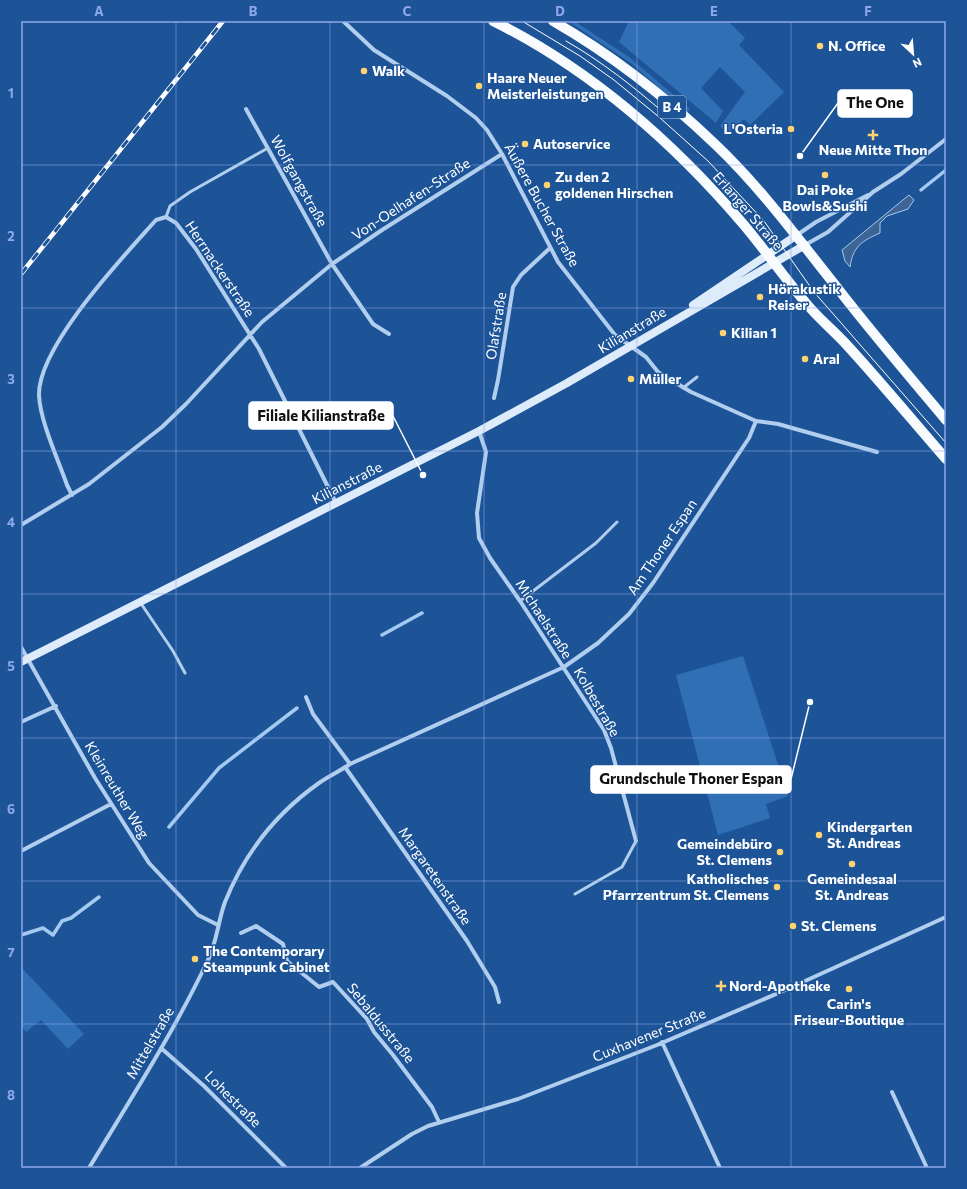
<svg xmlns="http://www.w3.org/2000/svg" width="967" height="1189" viewBox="0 0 967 1189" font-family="Commissioner,sans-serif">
<rect width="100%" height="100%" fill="#1d5497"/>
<path fill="#316fb4" d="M568,21H574L629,57L690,109L687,112L632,64Z
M629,21H728L745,38L739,45L784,92L750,125L744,119L728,134L720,126L745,92L720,67L701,88L723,111L716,123L619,42Z
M743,656L788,796L766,804L770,818L718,835L676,675Z
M21,967L84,1034L68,1049L41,1020L26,1032L21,1026Z"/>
<path fill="#3d6494" stroke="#a4caf1" d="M909,195L914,200L908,209L887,216L880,223V233C862,241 853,246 850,267L845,261L842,250Z"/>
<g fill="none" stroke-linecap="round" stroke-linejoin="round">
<path stroke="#a4caf1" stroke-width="3.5" d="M921,190L946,170
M382,635L422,613
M169,827L219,768L297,708
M21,935L43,928L53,935L62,921L71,918L99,897"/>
<path stroke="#b1ceef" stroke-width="3" d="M166,217L170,206L190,192L268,148
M683,388L697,377
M520,601L596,543L617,522
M140,602L173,651L185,673
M575,894L622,867L636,841"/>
<path stroke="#b1ceef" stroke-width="4" d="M343,21L374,50L447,96L476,118L487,130L502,154L558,262L615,335L646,357L658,372L691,392L756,421L778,424L877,452
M246,109L332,264L373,324L389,334
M797,235L816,222L868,195
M805,245L828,232L873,192L901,174L946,139
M494,398L498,380L513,287L521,275L550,248
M479,431L486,452L477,513L479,538L490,558L520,601L604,730L611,748L636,841
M72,495L67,485C58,459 40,421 39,395C38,346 124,256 156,220L166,217L176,223L196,249L259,349L336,503
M21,525L89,484L162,427L186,404L262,322L332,264L382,230L502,154
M21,647L95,778L149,863L198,915L218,925
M306,697L313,714L350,764
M21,722L56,706
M345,767L467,941L495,987L499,1002
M21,851L111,804
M241,933L256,926L283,944L287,961L319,987L333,982L367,1019L374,1032L393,1055L432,1107L439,1122
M662,1042L720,1168
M161,1048L204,1086L286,1168
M892,1092L927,1168
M89,1168C130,1100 174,1032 208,960C217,942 218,921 225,902C245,852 275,814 319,783C329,776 340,771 350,764L564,667L598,643L629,614L653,583L749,438L756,421
M360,1168L412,1134L428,1126L518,1099L657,1045L783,991L946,917"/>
<path stroke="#deebfb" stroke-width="8" d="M693,305L797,235
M21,662L479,431L567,383L805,245"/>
<path stroke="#f9fcff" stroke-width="10" d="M493,21C590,69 674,143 744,225C765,250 784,277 805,302C817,317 832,329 845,343C880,381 912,420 946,459
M553,21C612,55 667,98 716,145C762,189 799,240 839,290C873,334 910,377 946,420"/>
<path stroke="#fff" stroke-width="1" d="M522,21L580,56L614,80L659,117L708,161L764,221L814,292L946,443
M566,41C601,61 634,87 664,113"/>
<g stroke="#fff" stroke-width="4.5">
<path id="rail" d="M21,274L223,21"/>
</g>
<use href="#rail" stroke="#1d5497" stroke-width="3" stroke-dasharray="9" stroke-linecap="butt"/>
</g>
<path fill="none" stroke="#8ea6ec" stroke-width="1" stroke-opacity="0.55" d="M176,21V1168M330,21V1168M484,21V1168M637,21V1168M791,21V1168M21,165H946M21,308H946M21,451H946M21,594H946M21,738H946M21,881H946M21,1024H946"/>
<g fill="#ffd370" stroke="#1d5497" stroke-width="1.5">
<circle cx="820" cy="46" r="4"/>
<circle cx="364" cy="71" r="4"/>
<circle cx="479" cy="86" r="4"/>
<circle cx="791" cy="129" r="4"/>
<path d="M871 129h4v4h4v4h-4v4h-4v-4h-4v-4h4z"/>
<circle cx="525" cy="144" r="4"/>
<circle cx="825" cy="175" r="4"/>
<circle cx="547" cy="185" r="4"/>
<circle cx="760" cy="297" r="4"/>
<circle cx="723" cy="333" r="4"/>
<circle cx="805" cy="359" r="4"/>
<circle cx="631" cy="379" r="4"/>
<circle cx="819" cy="835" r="4"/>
<circle cx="780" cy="852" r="4"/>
<circle cx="852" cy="864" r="4"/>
<circle cx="777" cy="887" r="4"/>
<circle cx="793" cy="926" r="4"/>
<circle cx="195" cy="959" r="4"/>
<path d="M719 980h4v4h4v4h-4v4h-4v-4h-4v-4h4z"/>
<circle cx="849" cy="989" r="4"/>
</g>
<g text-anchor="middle" stroke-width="3" stroke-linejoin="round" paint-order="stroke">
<rect fill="#1d5497" stroke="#bbcce0" stroke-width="1" x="658" y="96" width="28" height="22" rx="3"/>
<g font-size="13" font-weight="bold" fill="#fff">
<text x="672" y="112">B 4</text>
</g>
<g font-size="14" font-weight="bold" fill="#fff" stroke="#1d5497" text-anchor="start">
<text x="828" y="51">N. Office</text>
<text x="372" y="76">Walk</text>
<text x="487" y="83">Haare Neuer<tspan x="487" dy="16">Meisterleistungen</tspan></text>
<text x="783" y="134" text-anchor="end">L'Osteria</text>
<text x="533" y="149">Autoservice</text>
<text x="873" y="155" text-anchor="middle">Neue Mitte Thon</text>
<text x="555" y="182">Zu den 2<tspan x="555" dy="16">goldenen Hirschen</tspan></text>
<text x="825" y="195" text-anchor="middle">Dai Poke<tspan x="825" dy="16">Bowls&amp;Sushi</tspan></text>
<text x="768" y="294">Hörakustik<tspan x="768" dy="16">Reiser</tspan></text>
<text x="731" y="338">Kilian 1</text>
<text x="813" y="364">Aral</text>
<text x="639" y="384">Müller</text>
<text x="827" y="832">Kindergarten<tspan x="827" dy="16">St. Andreas</tspan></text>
<text x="772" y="849" text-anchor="end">Gemeindebüro<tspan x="772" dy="16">St. Clemens</tspan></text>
<text x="769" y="884" text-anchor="end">Katholisches<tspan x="769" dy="16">Pfarrzentrum St. Clemens</tspan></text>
<text x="852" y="884" text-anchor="middle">Gemeindesaal<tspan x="852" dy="16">St. Andreas</tspan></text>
<text x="801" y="931">St. Clemens</text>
<text x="203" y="956">The Contemporary<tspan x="203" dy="16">Steampunk Cabinet</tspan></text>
<text x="729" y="991">Nord-Apotheke</text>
<text x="849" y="1009" text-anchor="middle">Carin's<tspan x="849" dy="16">Friseur-Boutique</tspan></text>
</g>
<g font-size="14" fill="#fff" stroke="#1d5497">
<text transform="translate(299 181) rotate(61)" y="5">Wolfgangstraße</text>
<text transform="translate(411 199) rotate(-33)" y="5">Von-Oelhafen-Straße</text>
<text transform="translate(542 205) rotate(61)" y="5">Äußere Bucher Straße</text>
<text transform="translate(748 211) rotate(49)" y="5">Erlanger Straße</text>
<text transform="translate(220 269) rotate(56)" y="5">Herrnackerstraße</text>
<text transform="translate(496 326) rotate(-81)" y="5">Olafstraße</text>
<text transform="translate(632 330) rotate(-31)" y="5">Kilianstraße</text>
<text transform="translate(347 483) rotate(-27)" y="5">Kilianstraße</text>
<text transform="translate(662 547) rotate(-56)" y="5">Am Thoner Espan</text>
<text transform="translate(544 619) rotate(57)" y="5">Michaelstraße</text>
<text transform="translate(597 702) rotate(60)" y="5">Kolbestraße</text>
<text transform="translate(117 790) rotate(59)" y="5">Kleinreuther Weg</text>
<text transform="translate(435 876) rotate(55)" y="5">Margaretenstraße</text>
<text transform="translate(381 1023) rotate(51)" y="5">Sebaldusstraße</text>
<text transform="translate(649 1035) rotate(-22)" y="5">Cuxhavener Straße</text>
<text transform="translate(150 1043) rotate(-60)" y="5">Mittelstraße</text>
<text transform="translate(233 1099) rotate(45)" y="5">Lohestraße</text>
</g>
</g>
<path fill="none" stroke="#fff" stroke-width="1.5" d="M800 156L838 103M423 475L393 416M810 702L791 779"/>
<g fill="#fff" stroke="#1d5497" stroke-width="1.5">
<circle cx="800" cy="156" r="4"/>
<circle cx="423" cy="475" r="4"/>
<circle cx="810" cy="702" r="4"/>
</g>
<g fill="#fff" stroke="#fff" stroke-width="1.5">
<rect x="838" y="90" width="74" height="27" rx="4"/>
<rect x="249" y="402" width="144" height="27" rx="4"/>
<rect x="591" y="766" width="200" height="27" rx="4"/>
</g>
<g font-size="15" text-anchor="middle" font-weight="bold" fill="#111">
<text x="875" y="108">The One</text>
<text x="321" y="421">Filiale Kilianstraße</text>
<text x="691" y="784">Grundschule Thoner Espan</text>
</g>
<rect width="967" height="1189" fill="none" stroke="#1d5497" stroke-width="44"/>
<g transform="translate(913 54) rotate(154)" stroke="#1d5497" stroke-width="3" paint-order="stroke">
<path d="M0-3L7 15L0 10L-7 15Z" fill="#ffffff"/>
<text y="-6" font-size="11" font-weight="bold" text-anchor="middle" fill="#ffffff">N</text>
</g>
<rect x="22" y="22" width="923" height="1145" fill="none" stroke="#8ea6ec" stroke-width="1.5"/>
<g font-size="13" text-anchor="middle" font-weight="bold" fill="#8ea6ec">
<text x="99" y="16">A</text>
<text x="253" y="16">B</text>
<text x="407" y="16">C</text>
<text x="560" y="16">D</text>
<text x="714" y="16">E</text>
<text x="868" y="16">F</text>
<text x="11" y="98">1</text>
<text x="11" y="241">2</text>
<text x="11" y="384">3</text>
<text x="11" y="527">4</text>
<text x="11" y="671">5</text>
<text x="11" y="814">6</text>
<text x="11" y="957">7</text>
<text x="11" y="1100">8</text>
</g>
</svg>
